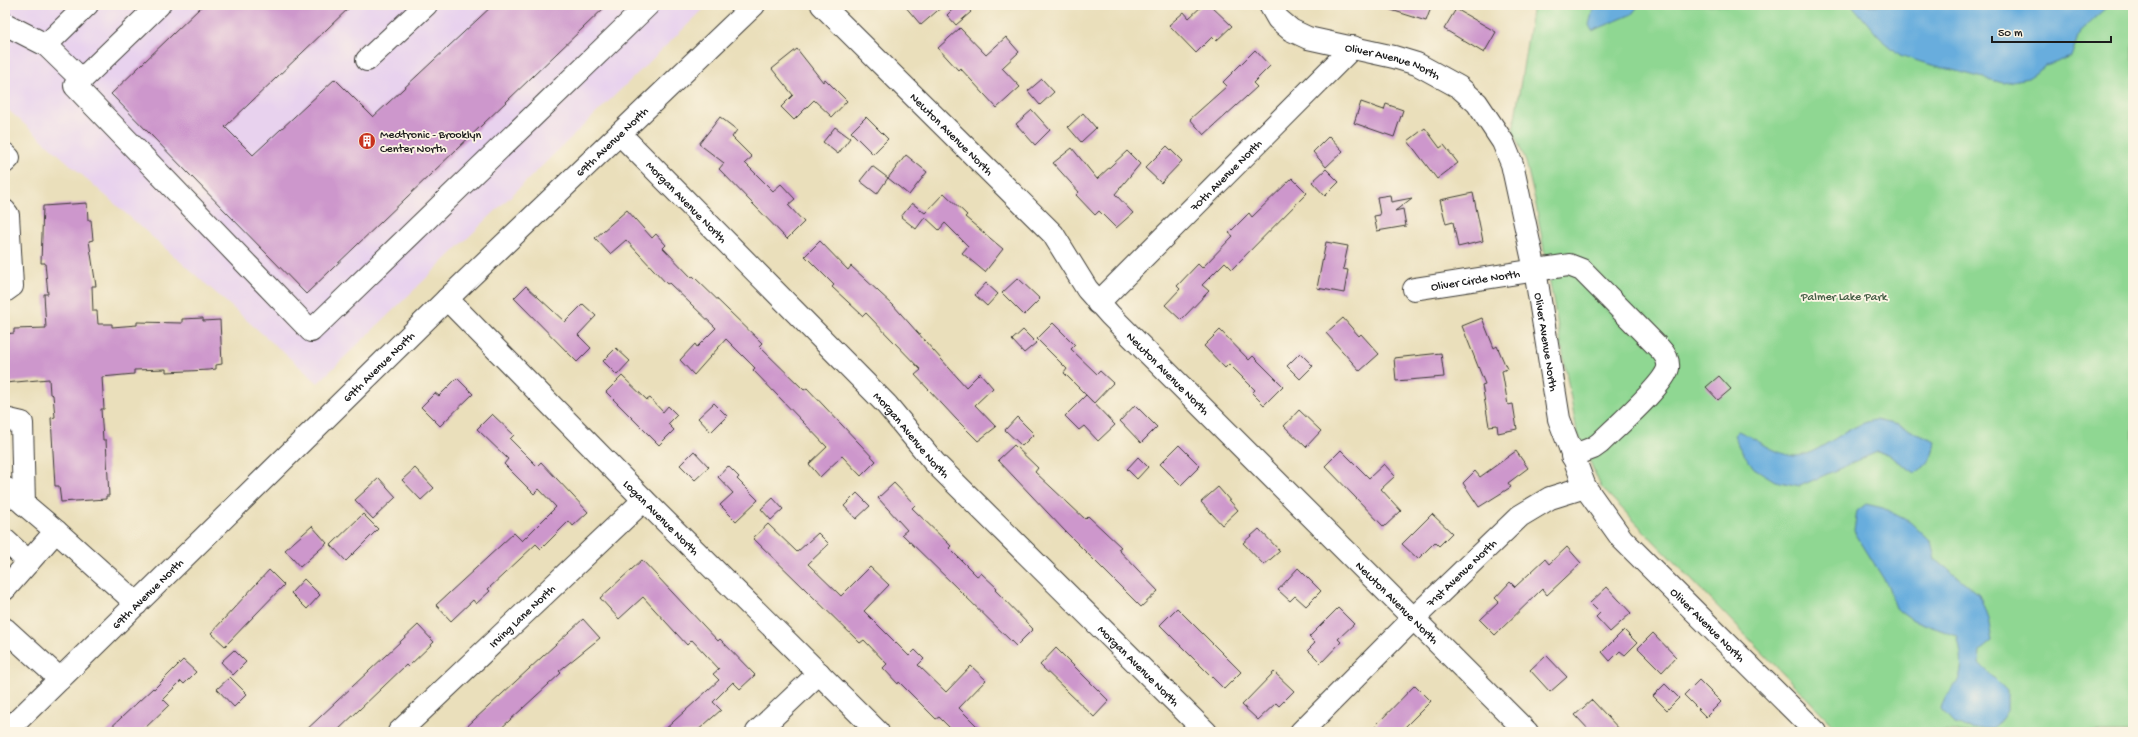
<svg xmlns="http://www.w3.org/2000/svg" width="2138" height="737" viewBox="0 0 2138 737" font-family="'Gochi Hand',sans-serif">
<rect width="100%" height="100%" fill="#fcf5e5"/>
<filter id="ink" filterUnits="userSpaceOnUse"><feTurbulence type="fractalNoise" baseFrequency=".025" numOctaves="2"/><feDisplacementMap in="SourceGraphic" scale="8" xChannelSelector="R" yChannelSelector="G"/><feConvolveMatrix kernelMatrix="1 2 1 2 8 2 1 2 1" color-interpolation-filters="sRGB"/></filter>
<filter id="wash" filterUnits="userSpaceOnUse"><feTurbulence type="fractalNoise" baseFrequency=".012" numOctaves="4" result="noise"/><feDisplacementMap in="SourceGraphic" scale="16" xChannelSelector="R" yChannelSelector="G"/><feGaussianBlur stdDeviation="0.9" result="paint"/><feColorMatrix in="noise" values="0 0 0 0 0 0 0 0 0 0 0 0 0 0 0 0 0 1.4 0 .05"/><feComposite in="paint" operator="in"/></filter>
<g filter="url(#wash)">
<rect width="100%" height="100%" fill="#eadfbb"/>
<path fill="#e8d2ee" d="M5,5H708L318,383L5,107Z"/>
<path fill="#8fd792" stroke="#567a57" d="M1533,5H2133V732H1840L1601,487L1577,432L1535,200L1526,162L1513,131Z"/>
<path fill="#67addd" stroke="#42647c" d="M1594,5H1639L1632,14L1592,31L1589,25Z
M1852,5H2109L2080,31L2071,57L2046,66L2028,78L2003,83L1921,62L1900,55L1879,37Z
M1875,420L1898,425L1935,441C1932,459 1930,464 1915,473L1887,454L1877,452L1800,486L1775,481L1754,468L1739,447L1734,435L1738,431C1756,438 1774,454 1794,456C1817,457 1846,425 1875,420Z
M1866,504L1883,508L1910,522L1931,542L1935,559L1979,594L1988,618L1992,641L1980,651L1979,663L2007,691V712L1994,728L1976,729L1954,724L1941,710C1945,695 1947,696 1956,684C1965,671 1961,650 1957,636L1913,620L1896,608L1888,586L1854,531L1857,511Z"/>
<g id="blocks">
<path fill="#cd97cc" d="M203,5H352L225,127L253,155L335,79L373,117L493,5H607L306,294L111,94Z
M904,5H944L921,25Z
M957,5H965L971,12L956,25L947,15Z
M1203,5H1210L1232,26L1216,41L1212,37L1196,53L1169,25L1184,12L1189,18Z
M1385,5H1432L1426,21L1385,8Z
M1456,9L1496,32L1484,53L1444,29Z
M960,28L986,55L1006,37L1019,52L1002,68L1020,87L997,108L960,68L958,70L938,48Z
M797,49L823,82L825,79L847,101L832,117L814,100L794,120L781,107L793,95L772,69Z
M1255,50L1270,66L1253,83L1257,87L1204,135L1190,119L1227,86L1223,82Z
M1042,79L1054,92L1040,105L1028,91Z
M1361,102L1384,110L1386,104L1403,110L1394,137L1354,123Z
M1032,110L1050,130L1035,145L1016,124Z
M1083,113L1096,128L1081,142L1068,127Z
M720,117L737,130L732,137L752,157L745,163L773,191L781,184L795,199L788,205L804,222L787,239L719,169L724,163L699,144Z
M866,117L888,139L873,154L851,132Z
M835,127L850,138L838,154L823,142Z
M1425,128L1440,148L1444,145L1458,163L1437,179L1408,141Z
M1329,136L1343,151L1326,167L1313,152Z
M1167,146L1182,161L1161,183L1145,168Z
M1072,148L1097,179L1127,151L1140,164L1115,194L1133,213L1116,228L1099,211L1095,215L1076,195L1079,192L1053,163Z
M906,155L927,172L909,195L888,178Z
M872,166L888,178L877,194L860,181Z
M1326,169L1339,182L1325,196L1312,182Z
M1292,178L1307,193L1232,269L1225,262L1202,285L1209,291L1181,320L1165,305L1180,289L1177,286L1198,264L1202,268L1233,236L1229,233L1249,213L1252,217Z
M944,193L967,215L965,217L1003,249L985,272L962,253L968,246L945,223L939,230L925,217L916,229L901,217L912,203L925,213Z
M1473,193L1483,241L1458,247L1453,222L1446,224L1440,200Z
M1390,195L1391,202L1412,198L1395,211L1403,209L1406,226L1377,231L1374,216L1380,215L1377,197Z
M87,203L88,220H91L93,240L89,241L96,286H92L93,311H97L98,324H112V327L137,325V322L182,323V319L203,318V321L220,320L222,364L216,365V369L209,370L166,372V369L134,370V374L102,377L104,409H101L103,440H106L109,496H106V499L61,502L59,486H55L51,418L55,417L53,395L50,394L49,379L5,383V334L14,333V329L46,328L44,294H48L45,263H41L43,206Z
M627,210L652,238L656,234L666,245L663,248L692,278L693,276L762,343L759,346L804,390L807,388L876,461L861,476L842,456L820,477L809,464L827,447L753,370L755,368L726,339L694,375L680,360L695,344L697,347L716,328L669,283L667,284L626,240L610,254L595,238Z
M820,241L848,270L851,266L893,305L966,387L980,373L993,388L975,405L996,427L978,441L956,419L915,375L921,370L866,313L863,316L832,287L834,285L805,256Z
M1326,242L1348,246L1343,269L1348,270L1344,293L1317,288Z
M1018,278L1040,299L1024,315L1002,293Z
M986,283L998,294L987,306L975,295Z
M526,286L565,322L583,304L596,316L578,335L591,348L577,362L514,298Z
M1343,318L1359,336L1361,334L1379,354L1360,371L1326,333Z
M1482,318L1494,348L1497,346L1507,369L1502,371L1508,405L1513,404L1517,429L1498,433L1497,425L1489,426L1482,385L1485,384L1462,326Z
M1053,323L1075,345L1071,349L1097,374L1100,371L1113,383L1094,403L1064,373L1067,369L1037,339Z
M1023,330L1036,343L1024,353L1012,340Z
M1220,330L1249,360L1253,356L1283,386L1264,405L1252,393L1255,390L1229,364L1225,368L1204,346Z
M616,348L630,361L617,375L603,361Z
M1300,353L1313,366L1300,379L1287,366Z
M1441,353L1444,377L1396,381L1394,358Z
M622,376L647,400L650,398L663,412L668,406L677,415L668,424L674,430L659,445L606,392Z
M1719,376L1731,389L1718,400L1706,387Z
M457,378L473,394L440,426L421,407L435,393L439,396Z
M1086,395L1115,425L1098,441L1084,426L1079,430L1065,416Z
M714,403L727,416L711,432L698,418Z
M1135,405L1157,427L1141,443L1120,421Z
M1299,410L1321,431L1306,447L1284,426Z
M492,414L514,435L510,439L537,466L541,462L588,512L573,526L569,521L541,549L536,544L488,589L490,591L476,604L473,600L451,621L436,605L514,533L522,541L556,507L539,489L534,494L504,464L508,459L477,429Z
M1017,417L1034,434L1022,446L1005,430Z
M1014,445L1038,468L1035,472L1085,519L1088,516L1121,547L1118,549L1158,591L1141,607L1064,530L998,460Z
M1179,445L1200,466L1181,485L1160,464Z
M1341,450L1369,478L1384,464L1395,476L1381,489L1401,511L1384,527L1325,466Z
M694,451L709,467L695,480L680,465Z
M1516,451L1528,468L1508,483L1511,487L1479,507L1463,483L1475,471L1480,477Z
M1138,457L1148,467L1137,479L1127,469Z
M728,466L739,477L737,479L758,500L736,521L720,505L733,493L718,477Z
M415,468L434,488L421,500L402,480Z
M379,478L396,497L373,519L355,500Z
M894,483L915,505L912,508L951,546L949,548L977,576L981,573L997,588L995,590L1033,629L1016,646L902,534L907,530L878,498Z
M1218,487L1238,510L1222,525L1201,502Z
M857,493L870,506L856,519L844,506Z
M773,498L783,509L771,520L761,509Z
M363,514L378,529L346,561L331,545Z
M1432,514L1452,533L1439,546L1435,542L1418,559L1402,544Z
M768,524L797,552L818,533L829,544L808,564L841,596L870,567L889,585L864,611L909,656L915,650L924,659L918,665L946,692L971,666L986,680L959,708L983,732H954L939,717L936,719L899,682L898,684L883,668L887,664L864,640L860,643L753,538Z
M312,526L327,543L300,567L285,550Z
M1259,529L1280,551L1264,565L1243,543Z
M1567,547L1581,563L1547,595L1542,589L1495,635L1480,620L1499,602L1495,598L1510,582L1515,587L1545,559L1549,564Z
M642,560L718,641L720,639L755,675L740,689L733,682L713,702L721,710L696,732H662L719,680L713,674L719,669L692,640L687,645L643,597L619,619L600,598Z
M1298,568L1321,591L1306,606L1295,596L1290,601L1278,590Z
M269,570L284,585L225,646L211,633Z
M304,579L320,595L307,609L291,593Z
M1607,587L1631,613L1610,632L1596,617L1600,613L1590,603Z
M1177,608L1241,672L1224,689L1160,625Z
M1338,608L1354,624L1338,639L1341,642L1321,663L1308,650L1315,643L1309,637Z
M583,619L600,638L559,671L561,673L497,732H461Z
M418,625L434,642L408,667L406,665L336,732H304Z
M1624,630L1637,643L1625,655L1620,651L1610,661L1602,652Z
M1653,633L1676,657L1662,672L1638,648Z
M1056,648L1109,701L1094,717L1040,665Z
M234,650L246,662L233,675L221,662Z
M1546,655L1567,677L1550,692L1530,670Z
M183,660L196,672L184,684L181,681L163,699L169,705L141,732H106L153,688L154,689Z
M1274,672L1294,691L1279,706L1276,703L1258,720L1242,705Z
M230,677L247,694L234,707L217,689Z
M1699,680L1721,702L1706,717L1684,695Z
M1665,684L1679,698L1667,710L1653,696Z
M1415,685L1431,701L1400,732H1383L1376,725Z
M1592,700L1622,732H1591L1575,715Z"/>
</g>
</g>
<g filter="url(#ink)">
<use href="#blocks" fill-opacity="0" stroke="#3b3934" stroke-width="1"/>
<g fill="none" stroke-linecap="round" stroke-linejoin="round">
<g stroke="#3b3934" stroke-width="24">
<g id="minor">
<path d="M159,5L75,86L311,331L648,5"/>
<path id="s1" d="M822,5L1053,234L1087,289L1110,315L1527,732"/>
<path id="s2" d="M1270,5L1278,19L1291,30L1308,38L1394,57L1417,64L1459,87L1477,103L1503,142L1512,164L1535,270L1559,419L1585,487L1622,539L1816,732"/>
<path d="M5,24L46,45L87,5"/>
<path d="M46,45L82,80"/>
<path d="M367,60L426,5"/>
<path id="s3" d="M620,134L887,405L934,462L1206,732"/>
<path d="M5,154L9,158L5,162"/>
<path d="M5,211L8,215L12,286L5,291"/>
<path id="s4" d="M1414,289L1569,265L1582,270L1660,349C1665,354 1669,360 1668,368C1664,385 1615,428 1600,443L1593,448L1572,456"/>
<path id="s5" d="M447,299L644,500L878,732"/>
<path id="s6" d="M1098,303L1353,47"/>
<path d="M5,419L22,423L24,504"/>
<path d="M5,488L56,531"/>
<path d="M5,540L29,562"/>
<path d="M5,589L56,531L137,604"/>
<path d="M5,629L60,679"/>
<path id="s7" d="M6,732L447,299L754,5"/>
<path id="s8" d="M399,732L644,500"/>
<path d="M757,732L819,673"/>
<path id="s9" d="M1301,732L1413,619L1520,516L1550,498L1585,487"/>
</g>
</g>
<use href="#minor" stroke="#fff" stroke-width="22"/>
</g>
</g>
<defs>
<g id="building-disc" transform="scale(0.9)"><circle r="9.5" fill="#c8321e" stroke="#fcf5e5"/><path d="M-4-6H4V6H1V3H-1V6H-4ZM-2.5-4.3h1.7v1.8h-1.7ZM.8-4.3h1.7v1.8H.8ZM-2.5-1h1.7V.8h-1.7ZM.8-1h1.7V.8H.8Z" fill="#fff"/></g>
</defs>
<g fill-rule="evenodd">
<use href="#building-disc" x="367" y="141"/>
</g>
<g text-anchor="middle" stroke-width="3.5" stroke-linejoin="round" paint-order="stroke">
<g font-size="12" fill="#1c1c1c" stroke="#fcf5e5">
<text dy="4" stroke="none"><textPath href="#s2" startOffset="140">Oliver Avenue North</textPath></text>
<text dy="4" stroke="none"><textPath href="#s1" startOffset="183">Newton Avenue North</textPath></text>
<text dy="4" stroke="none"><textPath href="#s7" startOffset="846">69th Avenue North</textPath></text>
<text dy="4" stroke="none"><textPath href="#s6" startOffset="181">70th Avenue North</textPath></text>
<text dy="4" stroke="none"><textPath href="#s3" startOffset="95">Morgan Avenue North</textPath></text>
<text dy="4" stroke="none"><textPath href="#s4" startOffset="62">Oliver Circle North</textPath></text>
<text dy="4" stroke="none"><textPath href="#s2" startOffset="488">Oliver Avenue North</textPath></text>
<text dy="4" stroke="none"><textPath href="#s7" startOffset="522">69th Avenue North</textPath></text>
<text dy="4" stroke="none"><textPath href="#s1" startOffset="507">Newton Avenue North</textPath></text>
<text dy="4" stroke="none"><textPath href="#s3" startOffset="419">Morgan Avenue North</textPath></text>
<text dy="4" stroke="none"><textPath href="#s5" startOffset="306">Logan Avenue North</textPath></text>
<text dy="4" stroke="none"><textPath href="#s9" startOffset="226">71st Avenue North</textPath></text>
<text dy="4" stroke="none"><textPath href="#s7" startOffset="198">69th Avenue North</textPath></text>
<text dy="4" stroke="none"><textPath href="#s1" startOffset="831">Newton Avenue North</textPath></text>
<text dy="4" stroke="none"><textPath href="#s8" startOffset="169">Irving Lane North</textPath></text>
<text dy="4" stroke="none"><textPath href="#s2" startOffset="824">Oliver Avenue North</textPath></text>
<text dy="4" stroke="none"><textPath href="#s3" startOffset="743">Morgan Avenue North</textPath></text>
</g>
<g font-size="12" fill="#1c1c1c" stroke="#fcf5e5" text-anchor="start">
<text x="380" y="138">Medtronic - Brooklyn<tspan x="380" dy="14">Center North</tspan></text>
</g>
<g font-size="12" fill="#445d45" stroke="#fcf5e5">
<text x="1844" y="300">Palmer Lake Park</text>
</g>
</g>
<rect width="2138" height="737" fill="none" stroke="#fcf5e5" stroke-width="20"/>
<path d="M1992 36v6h119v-6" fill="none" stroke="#1c1c1c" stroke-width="2"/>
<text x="1998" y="36" font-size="12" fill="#1c1c1c" stroke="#fcf5e5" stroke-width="3" paint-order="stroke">50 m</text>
</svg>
